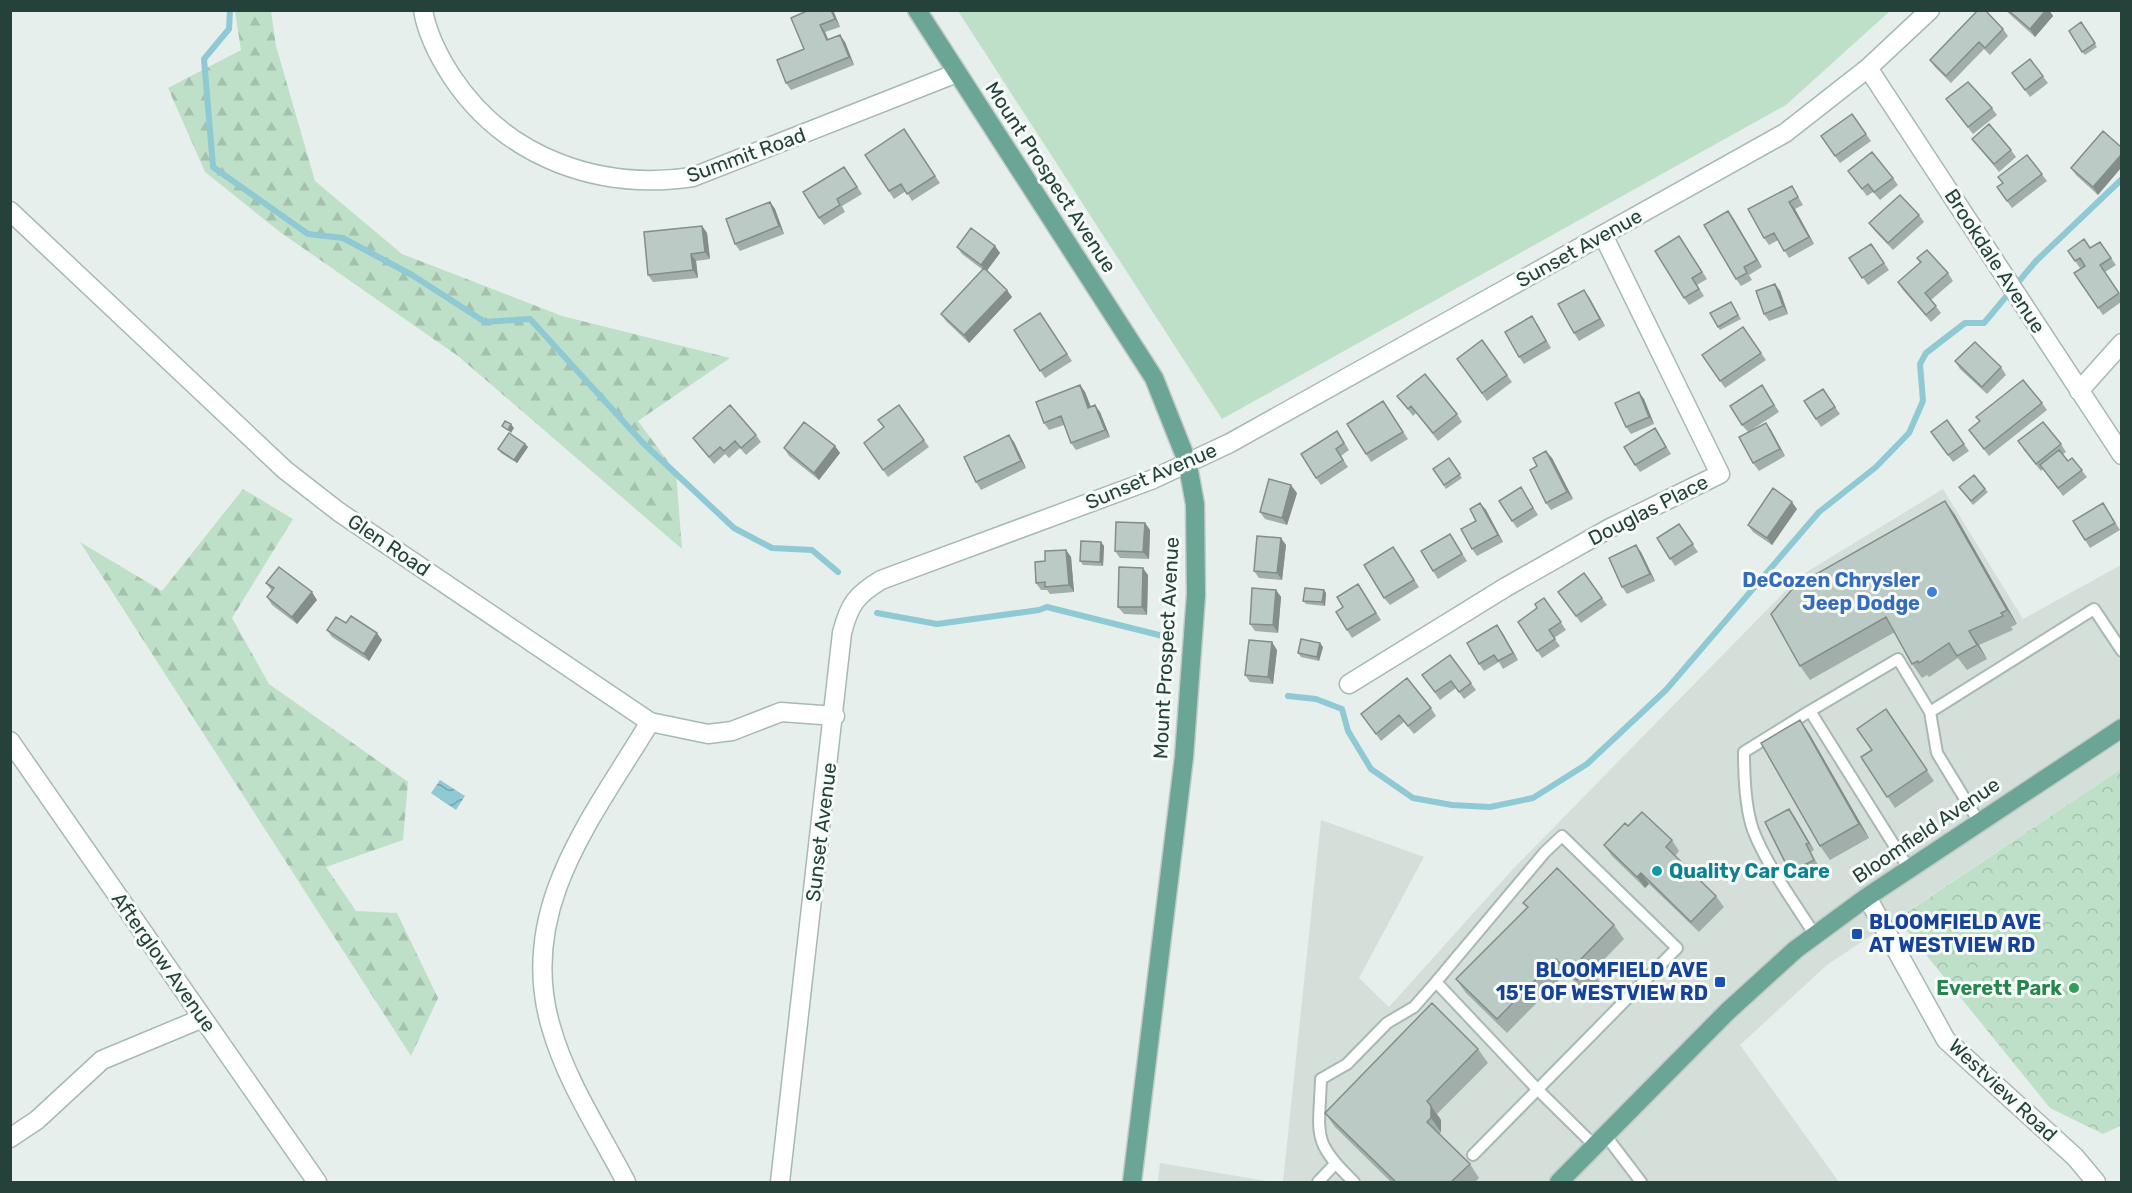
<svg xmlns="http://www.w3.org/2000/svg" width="2132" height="1193" viewBox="0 0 2132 1193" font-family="Rubik,sans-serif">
<defs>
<pattern id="forest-firs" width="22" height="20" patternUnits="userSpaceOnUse" patternTransform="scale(1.5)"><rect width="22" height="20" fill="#bfe0c8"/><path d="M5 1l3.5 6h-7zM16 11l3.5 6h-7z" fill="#a4c1ad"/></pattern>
<pattern id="park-crowns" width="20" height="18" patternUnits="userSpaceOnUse" patternTransform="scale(1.5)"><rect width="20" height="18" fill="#bfe0c8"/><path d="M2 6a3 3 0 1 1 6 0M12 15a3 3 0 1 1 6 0" fill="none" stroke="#a4c1ad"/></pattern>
<pattern id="water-waves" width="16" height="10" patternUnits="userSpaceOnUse" patternTransform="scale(1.5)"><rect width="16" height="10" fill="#8ec9d4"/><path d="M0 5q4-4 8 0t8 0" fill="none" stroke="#74a5ad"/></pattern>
</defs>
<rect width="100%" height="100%" fill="#e6efeb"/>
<path fill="#d4dfda" d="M1943,489L2023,619L2121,565V769L1827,965L1740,1045L1839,1182H1283L1321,820L1424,857L1359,978L1389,1007L1512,870L1800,576Z
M1160,1163L1272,1182H1158Z"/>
<path fill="#bfe0c8" d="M958,11H1890L1786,105L1222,419Z"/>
<path fill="url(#forest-firs)" d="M235,11H271L276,46L315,181L402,254L562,316L730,358L638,421L676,472L682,549L458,356L280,232L205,172L168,88L241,50Z
M243,489L293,519L232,618L269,684L408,782L403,840L326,867L356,911L397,913L438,998L411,1056L80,542L162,591Z"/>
<path fill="url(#park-crowns)" d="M2121,769L2122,1125L2103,1134L2050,1108L1897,919Z"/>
<path fill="url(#water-waves)" d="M440,780L465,796L456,810L431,793Z"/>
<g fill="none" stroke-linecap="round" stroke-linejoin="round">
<path stroke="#8ec9d4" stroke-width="6" d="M230,10L229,29L204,59L213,167L308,234L343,238L412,275L485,322L530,319L643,443L734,528L772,548L812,550L838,572
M877,613L937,624L1039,610L1047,607L1167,637
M1288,696L1316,699L1342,709L1348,731L1371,769L1413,798L1452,805L1490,807L1533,798L1587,764L1666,690L1819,512L1876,467L1909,433L1923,401L1920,364L1926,353L1965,323H1984L2036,261L2122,179"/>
<g stroke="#a8b8b2" stroke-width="14">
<path id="service" d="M1810,711L1744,752C1744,776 1745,807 1753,830C1766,864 1795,904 1815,935
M1979,822L1937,753L1930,712L2094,609L2122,651
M1909,869L1810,711L1898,659L1930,712
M1606,1136L1641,1182
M1473,1155L1677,948L1562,836L1545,852L1436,982L1537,1089L1595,1146
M1318,1182L1335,1164
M1354,1182C1311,1141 1319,1136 1321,1079L1347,1064L1387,1023L1414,1007L1436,982"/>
</g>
<g stroke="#a8b8b2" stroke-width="21">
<path id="minor" d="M423,10C427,34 439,57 452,77C506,158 599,191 693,177L957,73
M1868,68L2122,455
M10,211L285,470L339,512L650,722L708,734L732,731L781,712L835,716
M2079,391L2122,343
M1349,684L1506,587L1610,528L1720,474L1603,235
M10,741L317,1182
M1867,897L1946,1040L2075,1157L2096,1182
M10,1138L37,1120L102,1060L203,1018
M626,1182C600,1132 566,1081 551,1027C516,909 593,817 650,722
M780,1182L842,633C849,605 856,595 881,580L1151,480L1230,443L1785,133L1868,68L1930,10"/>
</g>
<g stroke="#c2cac8" stroke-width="21">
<path id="primary" d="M917,10L1154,378L1187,461L1195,504L1196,595L1184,757L1132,1182
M1559,1182L1727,1012L1795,950L1867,897L2122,728"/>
</g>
<use href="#service" stroke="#fff" stroke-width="10"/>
<use href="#minor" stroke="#fff" stroke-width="18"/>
<use href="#primary" stroke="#6aa596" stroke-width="18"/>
</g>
<path fill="#a1aea9" d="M809,10H833L840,27L825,32L828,40L845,42L854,65L791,90L786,83L804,49Z
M2005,10H2049L2053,16L2035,37Z
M2081,22L2097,47L2085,55L2082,52Z
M2003,29L2008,36L1990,55L1984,49L1951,83L1935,67L1930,60Z
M2030,59L2048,83L2030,97L2012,73Z
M1946,99L1992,108L1997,115L1973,134Z
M1852,114L1871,141L1840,163L1821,136Z
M904,129L940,183L912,201L906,191L894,199L865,155Z
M2103,131L2098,195L2076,175L2071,168Z
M1972,139L2011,150L2016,157L1999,172Z
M2027,155L2047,181L2012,208L1997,187L2003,183Z
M844,167L862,194L842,206L845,212L824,225L819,218Z
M1848,171L1893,178L1898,185L1880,200L1873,192L1867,196Z
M1792,186L1803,205L1795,209L1814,244L1789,258L1778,240L1769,245L1764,238Z
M770,202L775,209L784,234L740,251L735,244Z
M1919,215L1924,222L1893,250L1874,230L1869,223Z
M1733,218L1762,267L1749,275L1752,280L1741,286L1736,279Z
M702,226L707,233L710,259L696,261L698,278L653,282L648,275Z
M2100,242L2116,265L2105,272L2121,296V302L2103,315L2074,273L2085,266L2080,268L2068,251L2090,248Z
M1684,243L1707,279L1697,285L1704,296L1689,305L1684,298Z
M1871,244L1889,270L1868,285L1849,258Z
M995,246L1000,253L987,270L1012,297L969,343L946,321L941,314L983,270L962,254L957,247Z
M1917,258L1948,273L1953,281L1931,300L1941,313L1931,322L1903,290L1898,282L1920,263Z
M1775,284L1780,291L1788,314L1769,321L1764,314Z
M1589,297L1605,326L1579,341L1574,333Z
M1731,302L1741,319L1720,330L1718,327Z
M1040,313L1072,361L1045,378L1014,330Z
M1537,323L1551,348L1524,364L1519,357Z
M1743,327L1766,360L1725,388L1702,355Z
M1482,340L1512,382L1487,401L1457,359Z
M1955,361L2001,367L2006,375L1987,394L1960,369Z
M1080,385L1085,392L1091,407L1100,412L1110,437L1076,450L1071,443L1064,425L1049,430L1044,423Z
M1762,385L1779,412L1748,432L1742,425Z
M1823,389L1840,414L1821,427L1804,401Z
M1397,396L1457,414L1462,422L1438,441L1416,413L1413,416Z
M1644,399L1654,424L1631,434L1626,427Z
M1383,401L1408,439L1371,462L1366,454Z
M2042,403L2047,410L1989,456L1974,437L1980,421Z
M899,405L929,447L888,477L864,443L884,427Z
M1947,420L1969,451L1953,462L1931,432Z
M1766,423L1771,430L1785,456L1759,471L1753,463Z
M1337,431L1349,450L1341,456L1348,467L1321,485L1316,478Z
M756,435L761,442L746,455L740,448L729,458L725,454L714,464L693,438Z
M1660,436L1671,454L1640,472L1635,465Z
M1014,442L1026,468L981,490L976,482Z
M525,444L528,447L517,463L501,453L498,449Z
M2061,444L2066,452L2063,454L2068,461L2072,458L2087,477L2063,496L2043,469L2041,471L2023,449Z
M835,446L840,453L819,480L789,456L784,448Z
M1449,458L1462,478L1446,489L1433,469Z
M1552,458L1573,499L1551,510L1546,503Z
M1521,487L1538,515L1517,528L1512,521Z
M1985,489L1988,492L1973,505L1962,491Z
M1297,493L1287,525L1265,519L1260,512Z
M1945,501L1955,515L2017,624L2011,627L2013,630L1979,645L1987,659L1967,670L1958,658L1929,677L1927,675L1922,678L1912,664L1895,632L1810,680L1800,666Z
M1480,503L1486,510L1503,542L1477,556L1472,549L1476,521Z
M2103,503L2120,530L2090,548L2085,540Z
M1797,509L1772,545L1753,532L1748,525Z
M1145,523L1150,530L1149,559L1120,558L1115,551Z
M1679,524L1698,552L1675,566L1657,538Z
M1101,542L1104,546L1103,566L1083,565L1080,561Z
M1455,542L1467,561L1438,579L1433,571Z
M1286,545L1282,580L1259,578L1254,571Z
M1066,550L1071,557L1074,592L1050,594L1047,590H1041L1036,583L1045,561Z
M1641,552L1655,581L1627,594L1622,587Z
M1398,554L1419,587L1390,605L1384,598Z
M1584,573L1607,605L1581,623L1558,592Z
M1148,575L1147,615L1124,614L1118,607Z
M266,583L317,600L297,624L272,605L267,597L272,591Z
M1358,584L1381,620L1352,638L1347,630L1343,607Z
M1276,590L1281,597L1278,633L1255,631L1250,624Z
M1324,590L1326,593L1325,606L1306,604L1303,601Z
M1544,598L1566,630L1554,638L1560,646L1542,658L1518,622L1537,608Z
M346,623L382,640L369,661L332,637L327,630Z
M1502,632L1518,660L1503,669L1499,662L1484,671L1479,664Z
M1323,647L1319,661L1301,657L1298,653Z
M1277,650L1273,684L1250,682L1245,675Z
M1450,655L1476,690L1464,699L1456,688L1440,700L1422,675Z
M1431,708L1436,716L1414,734L1404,722L1381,741L1361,714Z
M1886,709L1934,781L1895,808L1861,757L1872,750Z
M1800,720L1810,735L1869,838L1830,860L1820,846Z
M1789,809L1814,850L1811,852L1819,867L1796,879L1790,872Z
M1628,826L1672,840L1679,851L1675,856L1716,896L1724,907L1699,932L1649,884L1645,888L1612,856L1604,845Z
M1523,903L1614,925L1624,939L1593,971L1600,982L1587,994L1566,973L1507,1033L1466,993L1456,979L1527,908Z
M1478,1049L1488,1063L1437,1114L1441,1120V1132L1439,1134L1470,1164L1479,1178L1475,1182H1391L1335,1127L1325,1113Z"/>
<path fill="#838d89" d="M831,10H833L840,27L835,19Z
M2046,10H2049L2053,16L2035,37L2030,29Z
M820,25L825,32L832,48L827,40Z
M840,35L845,42L854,65L849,57Z
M2121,155V168L2098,195L2093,187Z
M770,202L775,209L784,234L779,226Z
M1789,202L1795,209L1814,244L1809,237Z
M1728,211L1733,218L1762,267L1757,260Z
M702,226L707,233L710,259L705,252Z
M995,246L1000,253L986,272L981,265Z
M691,254L696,261L698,278L693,270Z
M1775,284L1780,291L1788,314L1783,306Z
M1007,290L1012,297L969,343L964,335Z
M1584,290L1589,297L1605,326L1600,319Z
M1080,385L1085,392L1094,415L1088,408Z
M1639,392L1644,399L1654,424L1649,417Z
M1095,405L1100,412L1110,437L1105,430Z
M1766,423L1771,430L1785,456L1780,449Z
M511,424L514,428L511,433L508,430Z
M1009,435L1014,442L1026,468L1021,461Z
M525,444L528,447L517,463L514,460Z
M835,446L840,453L819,480L814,473Z
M1546,451L1552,458L1573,499L1567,492Z
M1291,485L1297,493L1287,525L1282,518Z
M1945,501L1955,515L2017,624L2007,610Z
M1792,502L1797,509L1772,545L1767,538Z
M1480,503L1486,510L1503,542L1498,535Z
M1145,523L1150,530L1149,559L1143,552Z
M1281,538L1286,545L1282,580L1277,573Z
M1101,542L1104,546L1103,566L1100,562Z
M1636,545L1641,552L1655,581L1650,574Z
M1066,550L1071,557L1074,592L1069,585Z
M1143,568L1148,575L1147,615L1142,607Z
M1276,590L1281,597L1278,633L1273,625Z
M1324,590L1326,593L1325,606L1322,602Z
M312,592L317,600L297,624L292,617Z
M1497,625L1502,632L1518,660L1513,653Z
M1969,631L1979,645L1987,659L1977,645Z
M377,633L382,640L369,661L364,654Z
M1272,642L1277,650L1273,684L1268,677Z
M1320,643L1323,647L1319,661L1317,657Z
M1800,720L1810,735L1869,838L1859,824Z
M1789,809L1794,816L1814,850L1809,843Z
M1641,873L1649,884L1645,888L1637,877Z
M1431,1106L1441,1120V1132L1431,1118Z"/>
<path fill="#bbcac4" stroke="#838d89" stroke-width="1.5" d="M809,10H831L835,19L820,25L827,40L840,35L849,57L786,83L777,60L804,49L791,18Z
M1978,10H1985L2003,29L1985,48L1979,42L1946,76L1930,60Z
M2008,10H2046L2030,29Z
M2081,22L2095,43L2082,52L2069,31Z
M2030,59L2043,76L2025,90L2012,73Z
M1968,82L1992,108L1968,127L1946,99Z
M1852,114L1866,134L1835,156L1821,136Z
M1989,124L2011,150L1994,164L1972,139Z
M904,129L935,176L907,194L901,184L889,191L865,155Z
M2103,131L2121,147V155L2093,187L2071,168Z
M1872,152L1893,178L1874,192L1868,184L1862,189L1848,171Z
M2027,155L2042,174L2007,201L1997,187L2003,183L1998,177Z
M844,167L857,187L837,199L840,205L819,218L803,192Z
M1792,186L1798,197L1789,202L1809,237L1784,251L1774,233L1764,238L1748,209Z
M1900,195L1919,215L1888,243L1869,223Z
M770,202L779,226L735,244L726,219Z
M1728,211L1757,260L1744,267L1747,273L1736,279L1704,225Z
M702,226L705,252L691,254L693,270L648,275L644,232Z
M971,228L995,246L981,265L957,247Z
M1679,236L1702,272L1692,278L1699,289L1684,298L1655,251Z
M2084,239L2090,248L2100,242L2111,258L2100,265L2119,293L2098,308L2074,273L2085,266L2080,258L2075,261L2068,251Z
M1871,244L1884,263L1862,278L1849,258Z
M1927,250L1948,273L1925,293L1936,306L1926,315L1898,282L1921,262L1917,258Z
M984,268L1007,290L964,335L941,314Z
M1775,284L1783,306L1764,314L1756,291Z
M1584,290L1600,319L1574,333L1558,304Z
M1731,302L1738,315L1718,327L1710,313Z
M1040,313L1067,354L1040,371L1014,330Z
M1532,316L1546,341L1519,357L1505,332Z
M1743,327L1761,353L1720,381L1702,355Z
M1482,340L1507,375L1482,393L1457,359Z
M1975,342L2001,367L1982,387L1955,361Z
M1425,374L1457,414L1433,433L1411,406L1408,409L1397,396Z
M2023,380L2042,403L1984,449L1969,430L1980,421L1976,417Z
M1080,385L1088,408L1095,405L1105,430L1071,443L1061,416L1044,423L1036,402Z
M1762,385L1774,405L1742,425L1730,406Z
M1823,389L1835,407L1816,419L1804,401Z
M1639,392L1649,417L1626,427L1615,403Z
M1383,401L1403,432L1366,454L1347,424Z
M730,405L756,435L741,448L735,441L724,451L720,447L709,457L693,438Z
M899,405L924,440L883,470L864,443L884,427L878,420Z
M1947,420L1964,444L1948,455L1931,432Z
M505,421L511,424L508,430L502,426Z
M804,422L835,446L814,473L784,448Z
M2043,422L2061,444L2036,464L2018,441Z
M1766,423L1780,449L1753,463L1739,437Z
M1655,428L1666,447L1635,465L1624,447Z
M1337,431L1344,443L1336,449L1343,460L1316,478L1301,454Z
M509,433L525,444L514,460L498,449Z
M1009,435L1021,461L976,482L964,457Z
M2059,450L2068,461L2072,458L2082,470L2058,488L2040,465Z
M1546,451L1567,492L1546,503L1530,470L1537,466L1533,458Z
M1449,458L1460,474L1444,485L1433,469Z
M1974,475L1985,489L1971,501L1959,487Z
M1269,479L1291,485L1282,518L1260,512Z
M1521,487L1533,508L1512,521L1499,501Z
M1773,488L1792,502L1767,538L1748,525Z
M1945,501L2007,610L2001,613L2003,616L1969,631L1977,645L1957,656L1949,643L1919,663L1918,661L1912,664L1886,617L1800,666L1771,614L1795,586Z
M1480,503L1498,535L1472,549L1461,529L1476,521L1470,509Z
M2103,503L2115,523L2085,540L2073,521Z
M1116,522L1145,523L1143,552L1115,551Z
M1679,524L1693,544L1670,559L1657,538Z
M1450,534L1462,554L1433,571L1421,551Z
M1257,536L1281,538L1277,573L1254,571Z
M1081,541L1101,542L1100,562L1080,561Z
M1636,545L1650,574L1622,587L1609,558Z
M1393,547L1414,580L1384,598L1364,565Z
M1066,550L1069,585L1045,587V582L1036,583L1035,562L1045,561V551Z
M279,567L312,592L292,617L267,597L274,588L266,583Z
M1119,567L1143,568L1142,607H1118Z
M1584,573L1602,598L1576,616L1558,592Z
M1358,584L1376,613L1347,630L1336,612L1343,607L1337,597Z
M1252,588L1276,590L1273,625L1250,624Z
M1305,588L1324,590L1322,602L1303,601Z
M1544,598L1561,622L1549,630L1555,639L1537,651L1518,622L1537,608L1535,604Z
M351,616L377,633L364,654L327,630L336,617L346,623Z
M1497,625L1513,653L1498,661L1494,655L1479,664L1467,643Z
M1301,639L1320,643L1317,657L1298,653Z
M1249,640L1272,642L1268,677L1245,675Z
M1450,655L1471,683L1459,692L1451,681L1435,692L1422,675Z
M1407,678L1431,708L1408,726L1399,715L1376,734L1361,714Z
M1886,709L1927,770L1887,797L1861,757L1872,750L1857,729Z
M1800,720L1859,824L1820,846L1761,743Z
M1789,809L1809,843L1806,844L1814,860L1790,872L1765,822Z
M1642,812L1672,840L1666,847L1716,896L1691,922L1641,873L1637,877L1604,845L1625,823L1628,826Z
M1557,868L1614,925L1581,959L1590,967L1577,980L1556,959L1497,1019L1456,979L1528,907L1523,903Z
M1432,1003L1478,1049L1427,1101L1431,1106V1118L1427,1122L1470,1164L1451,1182H1396L1325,1113Z"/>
<circle fill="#3f7fe0" stroke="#f7fbf9" stroke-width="2" cx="1932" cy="592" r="6"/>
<circle fill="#0f9aa8" stroke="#f7fbf9" stroke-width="2" cx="1657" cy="871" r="6"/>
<g fill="#1a4fb4" stroke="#f7fbf9" stroke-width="2">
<rect x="1851" y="928" width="12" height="12" rx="3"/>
<rect x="1714" y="976" width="12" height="12" rx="3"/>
</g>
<circle fill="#2e9e5b" stroke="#f7fbf9" stroke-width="2" cx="2074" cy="988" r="6"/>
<g text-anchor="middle" stroke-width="6" stroke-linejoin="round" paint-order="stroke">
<g font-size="20" fill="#24423a" stroke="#f7fbf9">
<text transform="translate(746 155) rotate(-20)" y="7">Summit Road</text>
<text transform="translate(1051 177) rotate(57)" y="7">Mount Prospect Avenue</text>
<text transform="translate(1579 248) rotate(-29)" y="7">Sunset Avenue</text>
<text transform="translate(1995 261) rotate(57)" y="7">Brookdale Avenue</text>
<text transform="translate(1151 476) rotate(-23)" y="7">Sunset Avenue</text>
<text transform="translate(1648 510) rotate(-27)" y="7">Douglas Place</text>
<text transform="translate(389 545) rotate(34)" y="7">Glen Road</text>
<text transform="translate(1166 648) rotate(-87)" y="7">Mount Prospect Avenue</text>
<text transform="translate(1926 830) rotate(-34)" y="7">Bloomfield Avenue</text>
<text transform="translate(821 832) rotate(-83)" y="7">Sunset Avenue</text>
<text transform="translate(164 962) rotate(55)" y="7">Afterglow Avenue</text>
<text transform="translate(2003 1090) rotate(43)" y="7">Westview Road</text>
</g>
<g font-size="20" font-weight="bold" fill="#366cbe" stroke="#f7fbf9" text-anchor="end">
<text x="1920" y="587">DeCozen Chrysler<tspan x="1920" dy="23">Jeep Dodge</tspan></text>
</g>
<g font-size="20" font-weight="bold" fill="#0d838f" stroke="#f7fbf9" text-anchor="start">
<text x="1669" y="878">Quality Car Care</text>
</g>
<g font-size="20" font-weight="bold" fill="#164399" stroke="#f7fbf9" text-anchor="start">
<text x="1869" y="929">BLOOMFIELD AVE<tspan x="1869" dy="23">AT WESTVIEW RD</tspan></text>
<text x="1708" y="977" text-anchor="end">BLOOMFIELD AVE<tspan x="1708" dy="23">15'E OF WESTVIEW RD</tspan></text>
</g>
<g font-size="20" font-weight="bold" fill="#27864d" stroke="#f7fbf9" text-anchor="end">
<text x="2062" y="995">Everett Park</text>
</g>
</g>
<rect width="2132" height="1193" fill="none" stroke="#24423a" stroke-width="24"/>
</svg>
